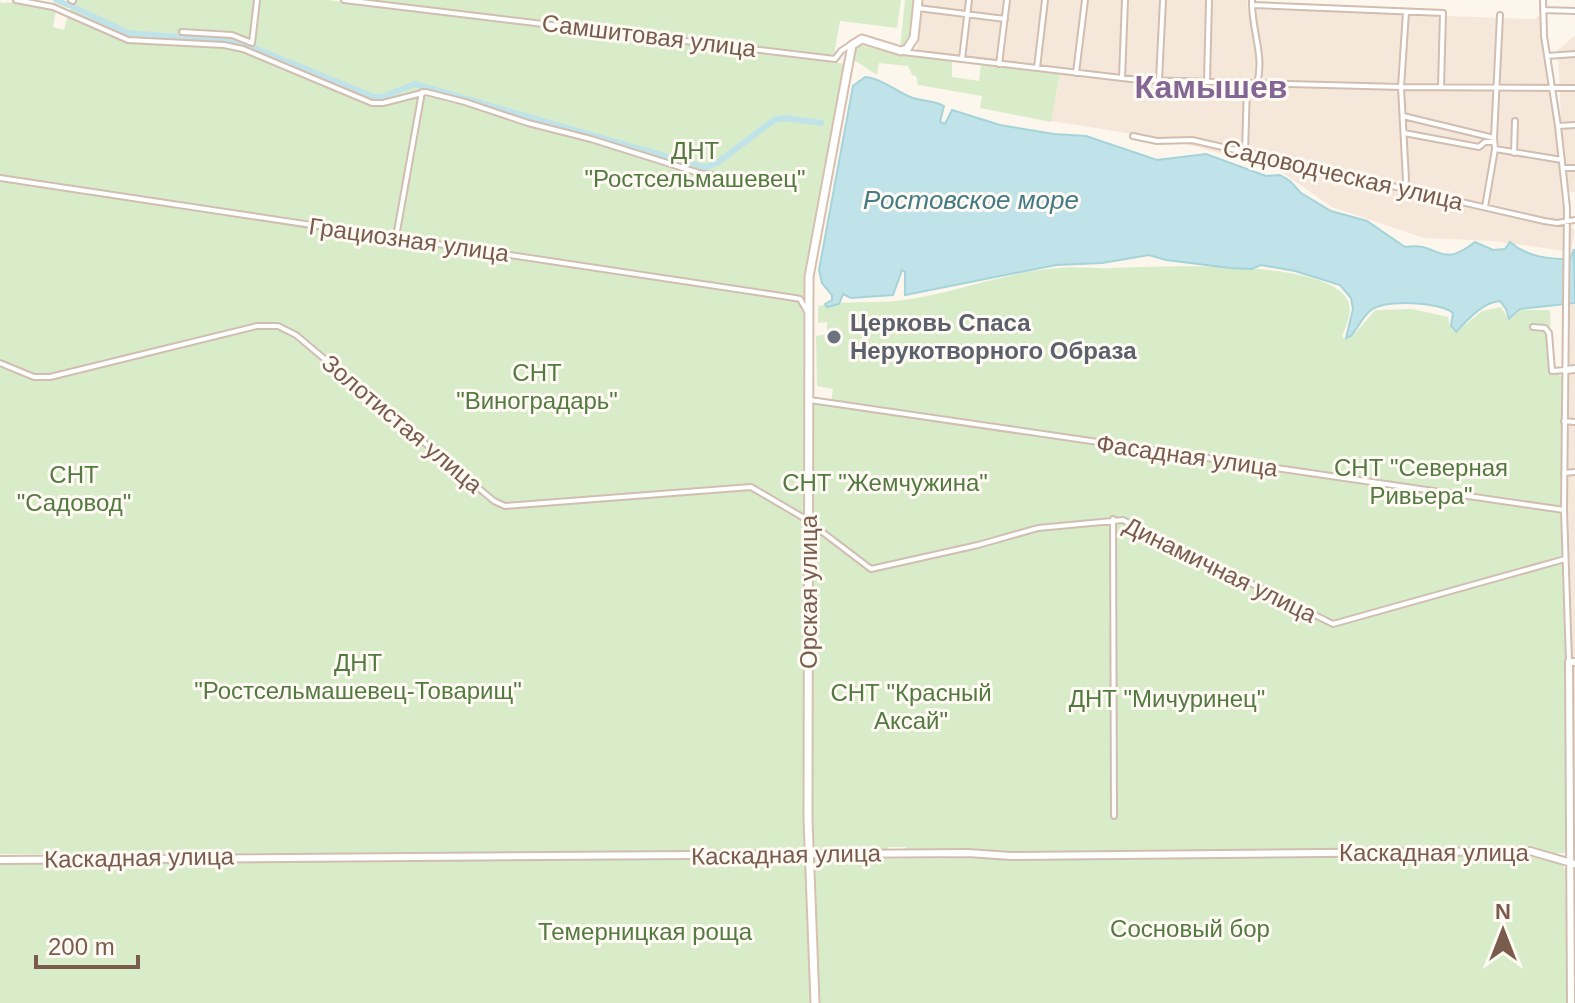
<svg xmlns="http://www.w3.org/2000/svg" width="1575" height="1003" viewBox="0 0 1575 1003" font-family="Helvetica,sans-serif">
<rect width="100%" height="100%" fill="#fdf6ec"/>
<path fill="#f5e8da" d="M923,0H1247L1248,9L1534,19L1539,16L1546,25L1567,221L1575,231L1571,252L1494,241L1424,238L1332,207L1276,168L1171,140L1051,121L1060,76L916,56Z
M1575,35V192H1568L1561,122L1558,50Z
M1575,305V844L1564,306Z"/>
<path fill="#d8ecc9" d="M0,0L1,3L26,2L56,10L53,27L64,30L72,0H328L846,64L809,262V526L831,541L834,536L827,530L825,533L812,522L811,400L831,403L833,389L817,386L816,336L827,334V322L818,323V306C847,300 875,304 903,300C955,293 1006,272 1058,268C1077,266 1095,269 1113,268C1156,267 1329,257 1348,301C1353,312 1346,326 1342,336L1344,339L1353,336L1375,310L1412,309L1448,317L1450,327L1455,333L1482,311L1501,307L1509,320L1521,310H1550L1552,371L1562,377L1570,853L907,855L906,847H888L887,853H814L807,845L798,853L0,854Z
M366,0H901L897,28L840,21L834,55Z
M905,0H915L909,43L900,48Z
M860,45L900,55L952,61V77L979,81L981,64L1060,74L1051,122L980,108L982,96L918,85L916,76L912,75L908,66L879,63L877,75L854,60L855,49Z
M1503,855L1546,858L1563,866L1568,875V1003H818V937L812,864L816,859Z
M801,859L806,864L811,914L813,1003H0V861Z"/>
<path fill="#bfe3e8" stroke="#a5d3da" stroke-width="2" d="M865,77C881,78 897,92 913,98C924,101 935,101 944,106L940,122L945,124L952,110L1000,125L1054,134L1086,136L1157,160L1206,154L1266,176L1280,175L1290,181L1301,193L1331,211L1367,221L1405,247C1440,241 1438,271 1475,242L1493,250L1505,249L1510,242C1527,257 1548,259 1570,259L1574,249L1575,303L1520,309L1509,319L1506,309L1500,301C1483,302 1467,320 1456,332L1451,326L1453,313C1440,302 1387,299 1371,310C1363,316 1357,329 1351,336L1346,338L1353,309L1351,298L1340,285L1295,271L1261,265L1251,269L1230,268L1166,260L1149,255L1102,263L1056,265L905,295V272L902,270L893,295L851,298L843,294L839,304L827,307L825,304L832,300V295L822,283L819,270L853,86Z"/>
<g fill="none" stroke-linecap="round" stroke-linejoin="round">
<path stroke="#bfe3e8" stroke-width="6" d="M56,0L68,5
M73,7L128,33L179,37
M185,37L239,42L374,97H382L415,84L699,166L707,167L717,163L774,120L785,118L821,123"/>
<g stroke="#d1beb0" stroke-width="8">
<path id="minor" d="M16,0L53,7L128,40L224,45L243,49L372,103H383L426,92L465,102L528,123L591,139L699,173L756,182
M71,0L73,1
M344,0L835,59L841,51L850,45
M1252,0C1251,29 1265,56 1257,83
M1543,0L1544,36L1558,126L1567,208L1564,510L1569,662
M1252,5L1443,13L1441,87
M918,8L1005,19
M1543,10L1575,11
M182,32L232,35L252,43L257,0
M903,52L1139,80L1401,87L1575,88
M1547,56L1575,54
M962,59L969,0
M999,64L1007,0
M1037,68L1045,0
M1076,73L1085,0
M1122,78L1125,0
M1159,80L1163,0
M1207,82L1209,0
M1403,116L1494,138
M1558,126L1575,125
M1404,133L1479,147L1485,142H1494
M1133,136L1157,141L1192,140L1544,221L1557,223L1575,220
M1495,149L1562,160
M1245,153L1247,84
M1514,153L1515,121
M1564,168H1575
M0,178L795,298L800,299L808,313
M1404,188L1406,180L1401,87L1406,12
M1485,207L1495,149L1494,138L1500,15
M396,237L422,92
M1533,327L1545,328L1549,333L1552,371L1566,370
M0,363L34,377H50L257,326H278L296,335L494,501L505,506L751,487L804,518L871,569L978,545L1038,528L1123,520L1333,624L1565,559
M810,400L1564,510
M1564,421L1575,422
M1564,473L1575,472
M1113,519L1114,816"/>
</g>
<g stroke="#d1beb0" stroke-width="10">
<path id="tertiary" d="M1566,370L1575,369
M0,860L968,853L1011,856L1530,851L1575,864
M1571,1003L1569,662H1575"/>
</g>
<g stroke="#d6c0b0" stroke-width="11">
<path id="secondary" d="M815,1003L808,819L809,277L852,45L862,39L901,51L907,49L914,38L918,0"/>
</g>
<use href="#minor" stroke="#fff" stroke-width="4"/>
<use href="#tertiary" stroke="#fff" stroke-width="6"/>
<use href="#secondary" stroke="#fff" stroke-width="7"/>
</g>
<circle fill="#6b7280" stroke="#fffaf3" stroke-width="3" cx="834" cy="337" r="8"/>
<g text-anchor="middle" stroke-width="6" stroke-linejoin="round" paint-order="stroke">
<g font-size="24" fill="#7a5c4d" stroke="#fffaf3">
<text transform="translate(649 36) rotate(7)" y="8">Самшитовая улица</text>
<text transform="translate(1343 175) rotate(13)" y="8">Садоводческая улица</text>
<text transform="translate(409 240) rotate(8)" y="8">Грациозная улица</text>
<text transform="translate(402 424) rotate(40)" y="8">Золотистая улица</text>
<text transform="translate(1187 456) rotate(8)" y="8">Фасадная улица</text>
<text transform="translate(1220 570) rotate(26)" y="8">Динамичная улица</text>
<text transform="translate(809 592) rotate(-90)" y="8">Орская улица</text>
<text x="1434" y="861">Каскадная улица</text>
<text transform="translate(786 855) rotate(-1)" y="8">Каскадная улица</text>
<text transform="translate(139 858) rotate(-1)" y="8">Каскадная улица</text>
</g>
<g font-size="24" fill="#537a41" stroke="#fffaf3">
<text x="695" y="159">ДНТ<tspan x="695" dy="28">"Ростсельмашевец"</tspan></text>
<text x="537" y="381">СНТ<tspan x="537" dy="28">"Виноградарь"</tspan></text>
<text x="1421" y="476">СНТ "Северная<tspan x="1421" dy="28">Ривьера"</tspan></text>
<text x="74" y="483">СНТ<tspan x="74" dy="28">"Садовод"</tspan></text>
<text x="885" y="491">СНТ "Жемчужина"</text>
<text x="358" y="671">ДНТ<tspan x="358" dy="28">"Ростсельмашевец-Товарищ"</tspan></text>
<text x="911" y="701">СНТ "Красный<tspan x="911" dy="28">Аксай"</tspan></text>
<text x="1167" y="707">ДНТ "Мичуринец"</text>
<text x="1190" y="937">Сосновый бор</text>
<text x="645" y="940">Темерницкая роща</text>
</g>
<g font-size="24" font-weight="bold" fill="#5b616d" stroke="#fffaf3" text-anchor="start">
<text x="850" y="331">Церковь Спаса<tspan x="850" dy="28">Нерукотворного Образа</tspan></text>
</g>
<g font-size="26" font-style="italic" fill="#437c86" stroke="#fffaf3">
<text x="971" y="209">Ростовское море</text>
</g>
<g font-size="32" font-weight="bold" fill="#846695" stroke="#fffaf3">
<text x="1211" y="98">Камышев</text>
</g>
</g>
<g transform="translate(1503 931)" stroke="#fffaf3" stroke-width="6" paint-order="stroke">
<path d="M0-6L14 30L0 20L-14 30Z" fill="#7a5c4d"/>
<text y="-12" font-size="22" font-weight="bold" text-anchor="middle" fill="#7a5c4d">N</text>
</g>
<path d="M36 955v12h102v-12" fill="none" stroke="#7a5c4d" stroke-width="4"/>
<text x="48" y="955" font-size="24" fill="#7a5c4d" stroke="#fffaf3" stroke-width="6" paint-order="stroke">200 m</text>
</svg>
